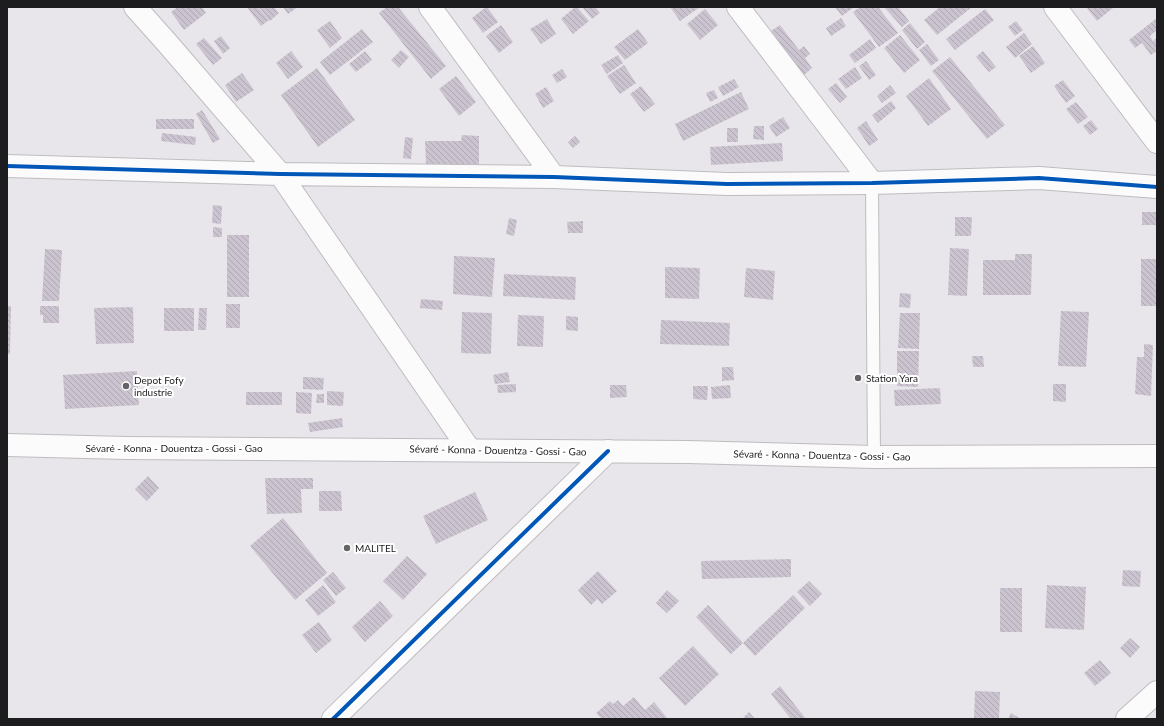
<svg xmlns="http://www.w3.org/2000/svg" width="1164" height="726" viewBox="0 0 1164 726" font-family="Lato,sans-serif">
<defs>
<pattern id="building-back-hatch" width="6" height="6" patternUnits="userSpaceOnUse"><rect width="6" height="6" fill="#cbc4d0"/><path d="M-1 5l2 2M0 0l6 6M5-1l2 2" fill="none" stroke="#aea8b2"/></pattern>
</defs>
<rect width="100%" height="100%" fill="#e8e6ea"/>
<path fill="url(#building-back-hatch)" d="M178,7H202L206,13L184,30L171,12Z
M247,7H258L269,20L261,26Z
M259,7H274L279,13L270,21Z
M283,7H298L288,14Z
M387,7H398L446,66L431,79L379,13Z
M486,7H487L498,22L483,33L472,18Z
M575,7H577L589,21L573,34L561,19Z
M582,7H595L600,13L592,19Z
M670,7H700L680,21Z
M835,7H854L842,16Z
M860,7H878L898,33L879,47L853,12Z
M884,7H898L909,21L902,27Z
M940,7H972L937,35L924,20Z
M1086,7H1114L1097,21Z
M705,9L718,25L700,40L687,24Z
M985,9L994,20L955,50L946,39Z
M841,18L846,26L831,36L826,28Z
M1157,18V30L1150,36L1153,41L1157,38V51L1151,55L1142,43L1135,48L1129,40Z
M547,19L556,34L541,44L530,29Z
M330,21L342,38L330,48L317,30Z
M1016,21L1023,30L1015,36L1008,27Z
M910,23L925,42L917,49L902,30Z
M501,25L513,42L499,53L486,36Z
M780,25L799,50L804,46L810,54L805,58L812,68L804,75L771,31Z
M362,29L373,42L330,75L320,62Z
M638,29L648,43L625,60L614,47Z
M1024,33L1032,44L1015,58L1006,47Z
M900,35L920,60L904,73L884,48Z
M221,36L230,48L223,54L214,41Z
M204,38L222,58L213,65L196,44Z
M870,39L876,48L855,63L849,55Z
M927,44L939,60L931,66L919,50Z
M1033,46L1045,63L1031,73L1019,56Z
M401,50L409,57L399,68L391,60Z
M291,51L303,67L288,79L276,63Z
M365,51L372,60L356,72L349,64Z
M983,51L996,67L989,72L976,57Z
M618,55L623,63L607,74L601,65Z
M950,57L1005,125L987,139L932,71Z
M866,61L876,75L869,80L859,66Z
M624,65L636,83L620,94L607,76Z
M855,67L862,78L846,89L838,79Z
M317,68L355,120L318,147L281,95Z
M562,69L567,77L557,83L552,75Z
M242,73L254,90L236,102L225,85Z
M456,76L476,102L459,116L439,89Z
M929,78L951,109L928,126L906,96Z
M734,79L739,87L723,96L718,87Z
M1063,80L1075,96L1066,103L1054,86Z
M836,83L847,97L840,103L828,89Z
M890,85L896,93L882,103L877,96Z
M641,86L655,104L644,112L630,94Z
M546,87L554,101L543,108L535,94Z
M714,90L718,98L710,102L706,93Z
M741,92L749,109L683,141L675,124Z
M891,101L896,108L878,123L872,115Z
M1076,102L1088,117L1078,124L1066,109Z
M202,110L220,139L213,143L196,114Z
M783,117L790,128L776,137L769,126Z
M156,119H194V129H156Z
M1091,120L1098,129L1090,135L1083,126Z
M866,121L878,140L869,146L857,128Z
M754,126H764V140L753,139Z
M727,128H738V142H727Z
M162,133L196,137L195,145L161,141Z
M462,135L479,136V164H426L425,141H461Z
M575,136L580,142L573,148L568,142Z
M405,137L413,138L411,159L403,158Z
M782,143L783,161L711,165L710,147Z
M213,205L222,206L221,224L212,223Z
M1142,212H1157V225H1142Z
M955,217H972L971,236H955Z
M509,218L517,220L514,236L506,234Z
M583,221V233H568L567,222Z
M213,227L222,228V237H213Z
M227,235H249V297H227Z
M950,248L969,249L967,296L948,295Z
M45,249L62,250L59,301H42Z
M1015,254H1032L1031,295H983V260H1015Z
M454,256L495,258L492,297L453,294Z
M1141,259H1157V306H1141Z
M665,267L700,268L699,299L665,298Z
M746,268L775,271L773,300L744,297Z
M504,274L576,277L575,300L503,296Z
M900,293L911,294L910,308L899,307Z
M421,299L443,301L442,310L420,308Z
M226,304H240V328H226Z
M7,306H11L10,354H7Z
M40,306H59V323H43V315H40Z
M133,307L134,343L96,344L94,308Z
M164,308H194V331H164Z
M199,308H207L206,330H198Z
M1061,311L1089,312L1086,367L1058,366Z
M462,312L492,313L491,354L461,353Z
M900,313H920L919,349L898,348Z
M518,315L544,316L543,347L517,346Z
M566,316L578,317V331L566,330Z
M661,320L730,323L729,346L660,344Z
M1144,344L1153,345L1151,396L1135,394L1137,357H1144Z
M897,351H919L918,387L897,386Z
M972,356H983L984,367H973Z
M722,367H733L734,380L722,381Z
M137,371L139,405L65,409L63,375Z
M508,372L510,382L495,384L493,375Z
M303,377L324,378L323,390L303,389Z
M516,384V392L498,393L497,385Z
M1053,384H1066V402L1053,401Z
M610,385H626L627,397L610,398Z
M730,385L731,398L712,399L711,387Z
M693,386H708L707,400L693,399Z
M940,388L941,404L895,406L894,390Z
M327,391L344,392L343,406L327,405Z
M246,392H282V405H246Z
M296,392L312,393L311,414L296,413Z
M317,394H324V403H316Z
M342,418L343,427L310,432L308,423Z
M148,476L159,488L147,501L135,489Z
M265,478H313V489H301L302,513L267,514Z
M319,491H341L342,511H319Z
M475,492L488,520L436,544L423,516Z
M283,518L327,573L295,600L250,546Z
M407,556L427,574L403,600L383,581Z
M791,559V577L702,579L701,561Z
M1123,570L1141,571L1140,587L1122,586Z
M598,571L617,591L602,604L597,599L591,605L578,590Z
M333,572L346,588L336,596L323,580Z
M809,581L822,594L810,606L797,592Z
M323,585L336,602L318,616L305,600Z
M1047,585L1086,587L1084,630L1045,628Z
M1000,588H1022V632H1000Z
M667,590L679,601L667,613L656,603Z
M793,595L805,608L755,656L743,643Z
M380,601L393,616L365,642L352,627Z
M708,605L743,643L731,654L696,617Z
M319,622L332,640L316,653L302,635Z
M1130,638L1140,647L1130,658L1120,648Z
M693,646L719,674L685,706L659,678Z
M1100,660L1111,673L1095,686L1084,673Z
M780,686L806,719H791L771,694Z
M975,691L1000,692L999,719H974Z
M634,697L645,710L654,702L667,718L665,719H602L596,713L610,701L613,704L618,700L623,706Z
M749,712L755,719H742Z
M1011,713L1021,719H1008Z"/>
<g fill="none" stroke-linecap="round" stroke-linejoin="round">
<g stroke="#bebcbf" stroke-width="14">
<path id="service" d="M872,183L874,457"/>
</g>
<g stroke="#bebcbf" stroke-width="24">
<path id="minor" d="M135,7L168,44L280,174L469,449
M430,7L554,177
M738,7L872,183
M1055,7L1157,142
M7,166L280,174L554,177L727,184L872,183L1039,178L1157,187
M333,719L608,451
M1127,719L1157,692"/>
</g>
<g stroke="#bebcbf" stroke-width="24">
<path id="primary" d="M7,445L126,448L688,452L874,457L1157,456"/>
</g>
<use href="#service" stroke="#fcfbfc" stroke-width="12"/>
<use href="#minor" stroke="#fcfbfc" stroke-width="22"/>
<use href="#primary" stroke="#fcfbfc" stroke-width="22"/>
<g stroke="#fff" stroke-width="6">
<path id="cycleway" d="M7,166L280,174L554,177L727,184L872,183L1039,178L1157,187
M333,719L608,451"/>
</g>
<use href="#cycleway" stroke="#0057b8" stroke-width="4"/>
</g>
<g fill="#646365" stroke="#fff" stroke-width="1.5">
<circle cx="858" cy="378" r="4"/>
<circle cx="126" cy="386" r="4"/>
<circle cx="347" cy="548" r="4"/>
</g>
<g text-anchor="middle" stroke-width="4" stroke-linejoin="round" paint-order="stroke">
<g font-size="10" fill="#1d1c1e" stroke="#fff" text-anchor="start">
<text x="866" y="382">Station Yara</text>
<text x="134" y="384">Depot Fofy<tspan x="134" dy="12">industrie</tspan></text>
<text x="355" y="552">MALITEL</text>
</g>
<g font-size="10" fill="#1d1c1e" stroke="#fff">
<text x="174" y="452">Sévaré - Konna - Douentza - Gossi - Gao</text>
<text transform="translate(498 450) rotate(1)" y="4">Sévaré - Konna - Douentza - Gossi - Gao</text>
<text transform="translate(822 455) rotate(1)" y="4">Sévaré - Konna - Douentza - Gossi - Gao</text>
</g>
</g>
<rect width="1164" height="726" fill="none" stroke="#1d1c1e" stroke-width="16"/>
</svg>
